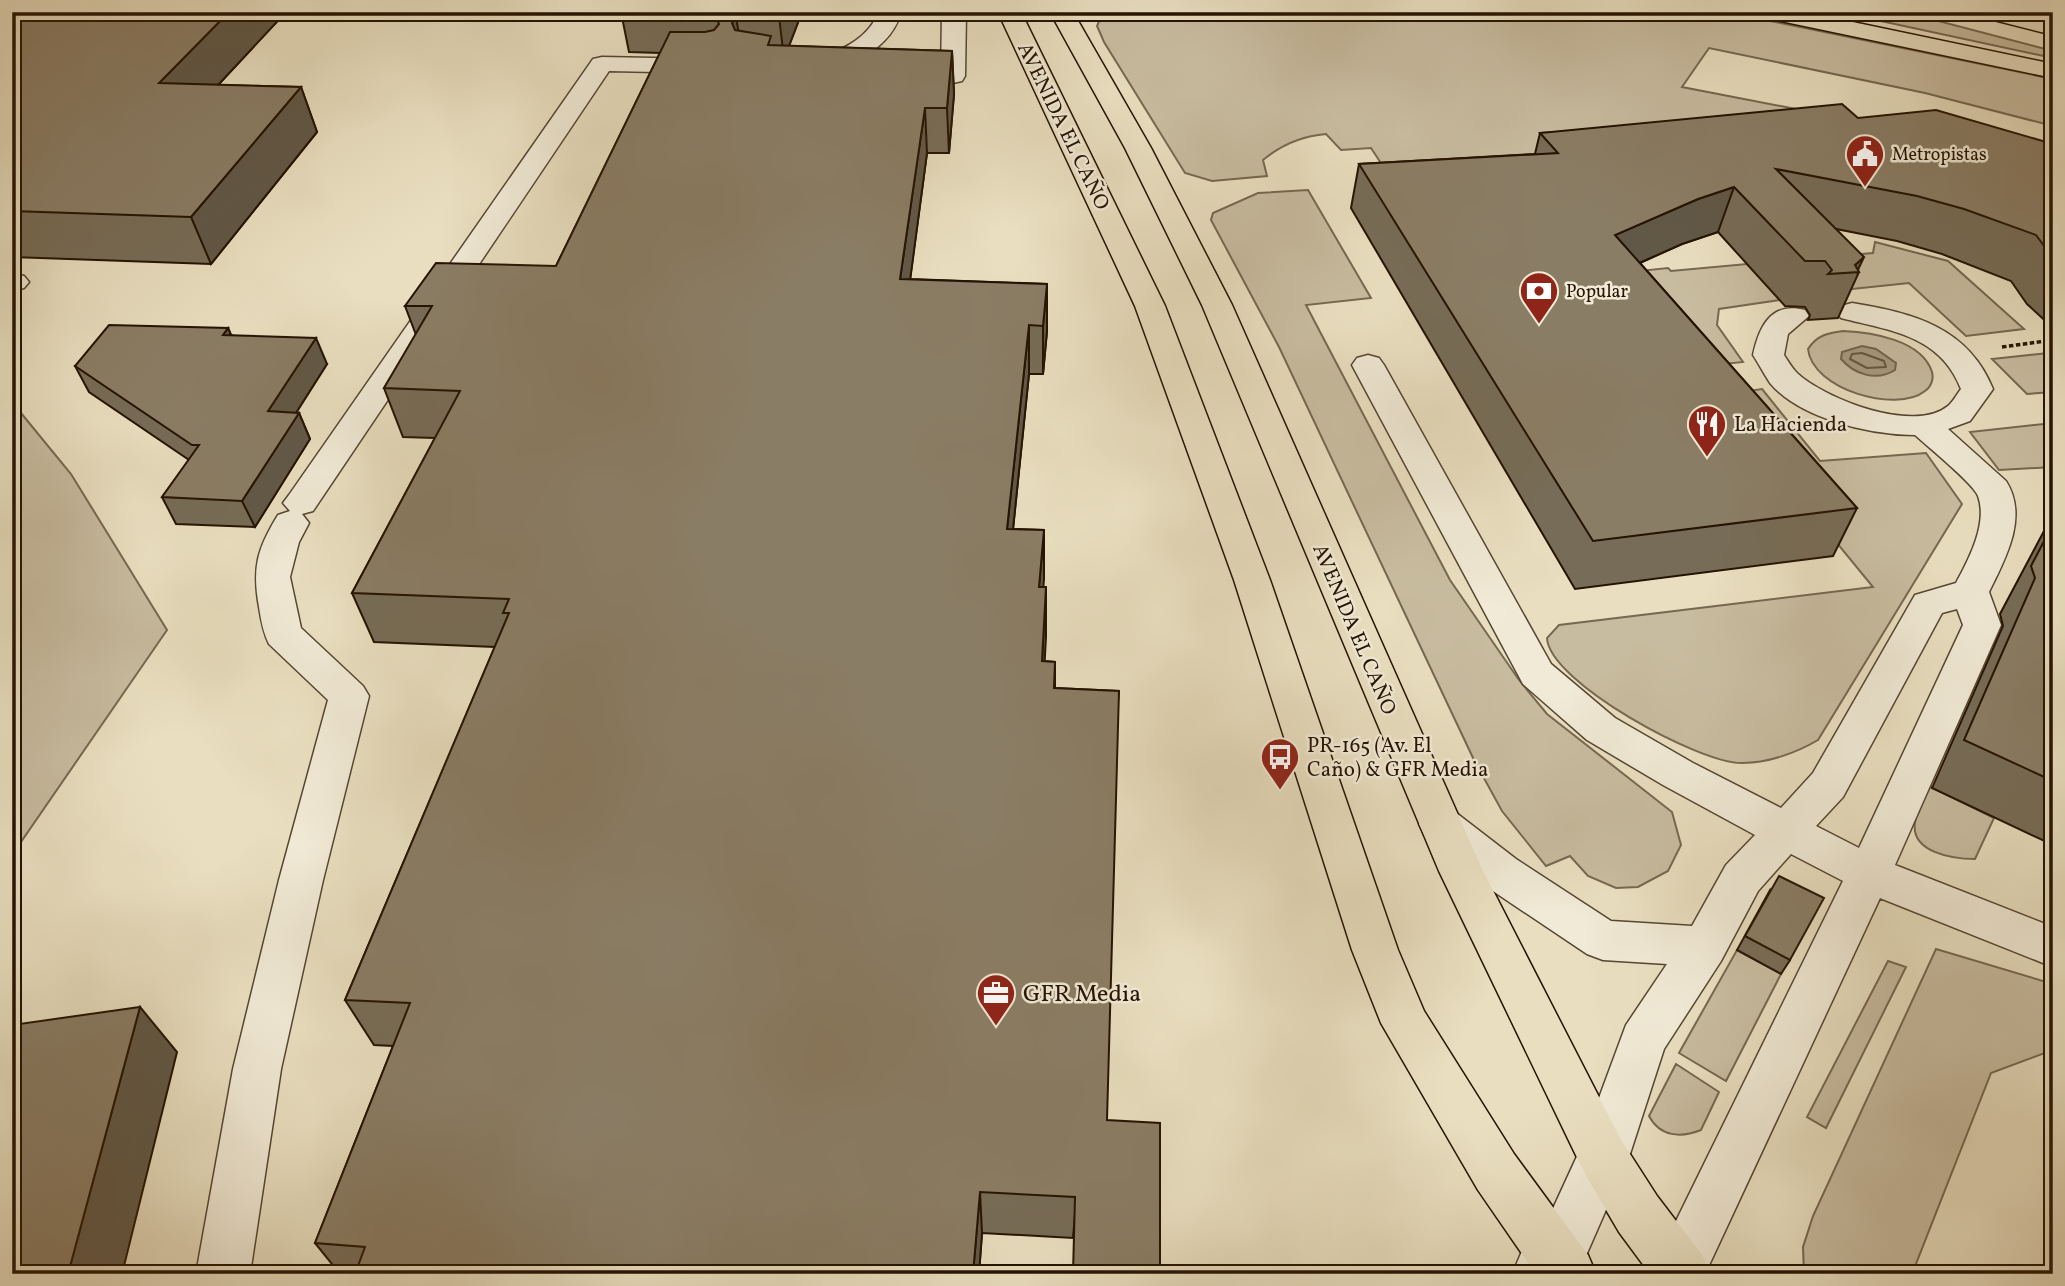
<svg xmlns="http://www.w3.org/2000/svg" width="2065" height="1286" viewBox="0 0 2065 1286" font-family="Vollkorn,serif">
<rect width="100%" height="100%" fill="#e9dfc0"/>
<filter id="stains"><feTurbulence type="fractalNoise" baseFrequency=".00286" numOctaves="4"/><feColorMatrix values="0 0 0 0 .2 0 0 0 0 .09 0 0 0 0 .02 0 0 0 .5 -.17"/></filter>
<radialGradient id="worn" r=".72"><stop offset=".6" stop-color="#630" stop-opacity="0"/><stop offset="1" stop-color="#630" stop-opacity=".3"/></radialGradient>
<path fill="#c8bca0" stroke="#766851" stroke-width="2" d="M1103,12H1727L2053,79V126L1925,93L1709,48L1682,87L1879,125L1394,183L1371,148L1341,150L1326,134C1302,136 1281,145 1263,160L1267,176L1212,181L1185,173L1104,42L1097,26Z
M1839,12H1904L2053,51V58Z
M1308,190L1371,298L1306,305L1450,580L1519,680L1547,714L1672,812L1681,845L1668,871L1638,887L1616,888L1588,876L1570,856L1546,866L1502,811L1474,760L1279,347L1211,220L1213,213L1258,193Z
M1875,242L1948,261L2024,329L1966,336L1909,283L1833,291L1802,259L1873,253Z
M1747,264L1780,300L1719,309L1717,325L1743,362L1676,369L1639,271L1668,268L1671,271Z
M1843,331C1871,332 1922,340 1932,372C1934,379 1931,387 1925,391C1896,414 1812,389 1808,349C1817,335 1828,333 1843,331Z
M2048,353L2053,357V392L2027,394L1992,359Z
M1762,389L1820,461L1926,453L1962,504L1818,740C1796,753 1768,763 1742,763C1700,764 1549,682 1547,638L1559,625L1873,587L1805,504L1701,398Z
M12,402L71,474L167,630L12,855Z
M2053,423V467L1999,470L1970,432Z
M1923,783L1994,818L1975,859C1954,859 1910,853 1915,822C1917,809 1924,797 1923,783Z
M1936,949L2053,984V1050L1991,1073L1912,1274H1804L1803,1247L1813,1216Z
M1737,950L1781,974L1726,1081L1679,1053Z
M1888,961L1906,967L1826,1128L1807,1117Z
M1676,1064L1719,1092L1701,1130C1681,1138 1660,1137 1649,1116Z"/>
<path fill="#a69a7f" stroke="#72644d" stroke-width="2" d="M1862,346L1876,349L1896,363L1895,370C1876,382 1854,374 1841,359L1842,352Z"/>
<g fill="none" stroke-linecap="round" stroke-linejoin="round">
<path stroke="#655640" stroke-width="2" d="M1862,353L1884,361L1886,367L1867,368L1850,359L1852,354Z"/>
<g stroke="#554632" stroke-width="3">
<path id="minor" d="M879,12H902C898,22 893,32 885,40C871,56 827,78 806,73L803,68C808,61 814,60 822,57C847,48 868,37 879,12Z
M942,12H966L965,76L962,81L953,83L944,81L941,76Z
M602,57L705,59L714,61L717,66L714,71L705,73L609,71L313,511L302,514L309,523L299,542L290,577L301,628L363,686L369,696L323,880L281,1069L250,1274H196L233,1069L279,880L328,700L269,644C263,632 261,620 259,607C252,568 257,549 278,515L290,511L283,503L289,495L593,59Z
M12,273L24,276L29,282L24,288L12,291Z
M1852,303C1913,313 1968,327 1993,389L1970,421L1948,429L2006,481C2029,517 2005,559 1989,592L2001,625L1895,865L2053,927V967L1880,898L1705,1274H1650L1843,881L1791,854L1758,891L1721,961L1664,1049L1629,1157L1578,1274H1516L1514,1270L1522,1251L1539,1239L1579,1152L1626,1025L1667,964L1603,960L1587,954L1484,885L1425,836L1419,824L1425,812L1440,807L1455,812L1516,859L1611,921L1692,926L1726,865L1755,835L1663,785L1587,740L1523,684L1352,365L1357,358L1368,355L1379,358L1384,365L1551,664L1615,718L1693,763L1781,808L1813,773L1915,595L1956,583C1969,559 1988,523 1978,496C1974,484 1927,446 1915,435C1871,435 1800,419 1770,383C1764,374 1759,364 1753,355C1759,327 1771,301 1805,310L1809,316L1788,334L1784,355C1788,361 1792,368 1797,373C1825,399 1914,434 1948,406C1953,402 1957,394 1961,389C1940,335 1891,331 1841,318L1837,312L1841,306ZM1957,609L1963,625L1859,848L1816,826L1843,797L1942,613Z"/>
</g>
<g stroke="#241302" stroke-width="3">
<path id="major" d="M998,12H1021L1165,306L1270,580L1398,950L1424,1011L1514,1154L1588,1255L1596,1274H1536L1478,1190L1381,1023L1352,950L1234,580L1135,306Z
M1050,12H1073L1151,148L1232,305L1482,869L1621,1140L1657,1196L1702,1255L1710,1274H1650L1619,1232L1585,1174L1439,871L1202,305L1125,148Z"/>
</g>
<g stroke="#241302" stroke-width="3">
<path id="highway" d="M1056,12H1079C1072,22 1068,25 1056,22L1052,17Z
M1760,12H1805L2053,64V78L1771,19L1763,17Z
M1979,12H2018L2053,21V35L1982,17Z"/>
</g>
<path stroke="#241302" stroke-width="3.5" stroke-dasharray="4.5 2.5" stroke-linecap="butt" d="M2002,347L2053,340"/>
<use href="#minor" fill="#f1ead6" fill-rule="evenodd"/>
<use href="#major" fill="#e9dfc0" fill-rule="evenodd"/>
<use href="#highway" fill="#e9dfc0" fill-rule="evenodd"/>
</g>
<path fill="#776c57" stroke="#241302" stroke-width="2" d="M12,12H286L218,85L301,87L317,132L211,264L12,257Z
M621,12H802L789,46L952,51L954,94L949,153H927L910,279L1047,284V331L1043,374H1029L1013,529L1044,530L1043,587H1046L1044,661L1055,662V688L1119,691L1073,1238L982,1233L979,1274H340L315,1243L393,1046L374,1045L345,1000L495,647L374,642L352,593L435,438L403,437L384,388L416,335L405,306L556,266L660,53L629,52Z
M1858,118L2053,144V328L2027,304L2011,281L1942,254L1897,241L1836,229L1859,272L1838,318L1808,320L1810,315L1805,307L1785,306L1718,232L1682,244L1640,263L1857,508L1833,556L1575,589L1351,208L1359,164L1535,154L1540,133Z
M228,328L231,335L327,364L296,413H299L310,439L255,527L176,524L162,497L189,460L89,392L75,366Z
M2053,514V845L1932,788L2003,626L2000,614Z
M1770,890L1790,960L1781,974L1737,950Z"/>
<path fill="#615847" stroke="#241302" stroke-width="2" d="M229,12H286L178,128L159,83Z
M781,12H802L784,59L779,16Z
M736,17L743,59L732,23Z
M952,51L954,94L949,153L947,108Z
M301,87L317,132L211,264L191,217Z
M925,108L927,153L904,326L900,279Z
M1734,187L1718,232L1682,244L1601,280L1615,235L1698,199Z
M1864,257L1857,272L1855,265Z
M1047,284V331L1043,374V326Z
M1029,325V374L1008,578L1007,529Z
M228,328L239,354L223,335Z
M316,338L327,364L280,438L268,411Z
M299,413L310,439L255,527L242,501Z
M1044,530V579L1039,636V587Z
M1046,587V637L1042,710V661Z
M140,1007L177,1052L122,1274H68Z
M980,1192L982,1233L979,1274H973Z"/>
<path fill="#8a7d65" stroke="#241302" stroke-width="2" d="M12,12H229L159,83L301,87L191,217L12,211Z
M679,12H781L779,16L736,17L732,23L735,30L771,36L768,45L952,51L947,108H925L900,279L1047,284L1043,326L1029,325L1007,529L1044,530L1039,587H1046L1042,661L1055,662L1054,688L1119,691L1107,1120L1160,1123V1274H1073L1075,1197L980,1192L973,1274H355L365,1247L315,1243L410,1003L345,1000L509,613H503L509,599L352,593L460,391L384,388L432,306H405L436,263L556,266L670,32H705L714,30L719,24L716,17L705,14Z
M1842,104L1858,118L1936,110L2053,144V258L2036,235L1964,209L1917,196L1776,169L1864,257L1855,265L1859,272L1828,274L1832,270L1825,261H1805L1734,187L1698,199L1615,235L1857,508L1593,541L1359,164L1558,153L1540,133Z
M109,325L228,328L223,335L316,338L268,411L299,413L242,501L162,497L199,445H192L75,366Z
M2053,524V781L1964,740L2035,578L2031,566Z
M1779,876L1824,898L1790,960L1745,936Z
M140,1007L68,1274H12V1025Z"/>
<defs>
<g id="civic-pin" transform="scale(2.0125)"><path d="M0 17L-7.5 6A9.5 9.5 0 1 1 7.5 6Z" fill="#8f2418" stroke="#f1ead6"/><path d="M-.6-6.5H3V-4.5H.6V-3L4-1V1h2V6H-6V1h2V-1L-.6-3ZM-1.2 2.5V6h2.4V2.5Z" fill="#fff"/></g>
<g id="bank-pin" transform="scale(2.0125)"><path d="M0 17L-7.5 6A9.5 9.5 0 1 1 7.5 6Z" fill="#8f2418" stroke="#f1ead6"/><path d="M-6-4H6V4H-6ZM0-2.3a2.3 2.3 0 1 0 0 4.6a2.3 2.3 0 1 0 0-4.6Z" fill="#fff"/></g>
<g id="restaurant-pin" transform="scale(2.0125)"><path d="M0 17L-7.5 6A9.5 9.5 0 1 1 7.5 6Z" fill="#8f2418" stroke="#f1ead6"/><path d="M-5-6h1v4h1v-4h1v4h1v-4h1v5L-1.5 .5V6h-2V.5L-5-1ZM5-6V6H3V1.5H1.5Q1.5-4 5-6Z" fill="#fff"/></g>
<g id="bus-pin" transform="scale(2.0125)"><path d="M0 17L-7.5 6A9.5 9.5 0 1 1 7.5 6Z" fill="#8f2418" stroke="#f1ead6"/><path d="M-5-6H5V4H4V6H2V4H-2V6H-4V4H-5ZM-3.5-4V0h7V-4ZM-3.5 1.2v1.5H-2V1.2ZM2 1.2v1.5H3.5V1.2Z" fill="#fff"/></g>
<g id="office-pin" transform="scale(2.0125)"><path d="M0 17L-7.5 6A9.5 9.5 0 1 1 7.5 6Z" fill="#8f2418" stroke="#f1ead6"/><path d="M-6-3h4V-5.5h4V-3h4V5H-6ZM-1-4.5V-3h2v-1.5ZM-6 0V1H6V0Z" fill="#fff"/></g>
</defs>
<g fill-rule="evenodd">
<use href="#civic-pin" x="1865" y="154"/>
<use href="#bank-pin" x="1539" y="291"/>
<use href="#restaurant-pin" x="1707" y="424"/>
<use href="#bus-pin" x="1280" y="757"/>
<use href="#office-pin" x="996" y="993"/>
</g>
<g text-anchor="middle" stroke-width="5" stroke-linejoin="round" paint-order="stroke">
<g font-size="18" fill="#241302" stroke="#f1ead6" text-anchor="start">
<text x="1892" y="160">Metropistas</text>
<text x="1566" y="297">Popular</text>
</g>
<g font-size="21" fill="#241302" stroke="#f1ead6">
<text transform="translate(1064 126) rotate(64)" y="7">AVENIDA EL CAÑO</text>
<text transform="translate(1355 629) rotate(67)" y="7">AVENIDA EL CAÑO</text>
</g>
<g font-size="21" fill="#241302" stroke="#f1ead6" text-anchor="start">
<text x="1734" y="431">La Hacienda</text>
<text x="1307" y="752">PR-165 (Av. El<tspan x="1307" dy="24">Caño) &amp; GFR Media</tspan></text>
</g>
<g font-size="24" fill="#241302" stroke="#f1ead6" text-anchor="start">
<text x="1023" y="1001">GFR Media</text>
</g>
</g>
<rect width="2065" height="1286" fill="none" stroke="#e9dfc0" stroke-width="42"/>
<rect x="14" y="14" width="2037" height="1258" fill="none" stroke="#241302" stroke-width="3.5"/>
<rect x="21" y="21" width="2023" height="1244" fill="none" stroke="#241302" stroke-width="2"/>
<rect width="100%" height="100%" filter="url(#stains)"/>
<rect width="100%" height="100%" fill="url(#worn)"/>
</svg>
